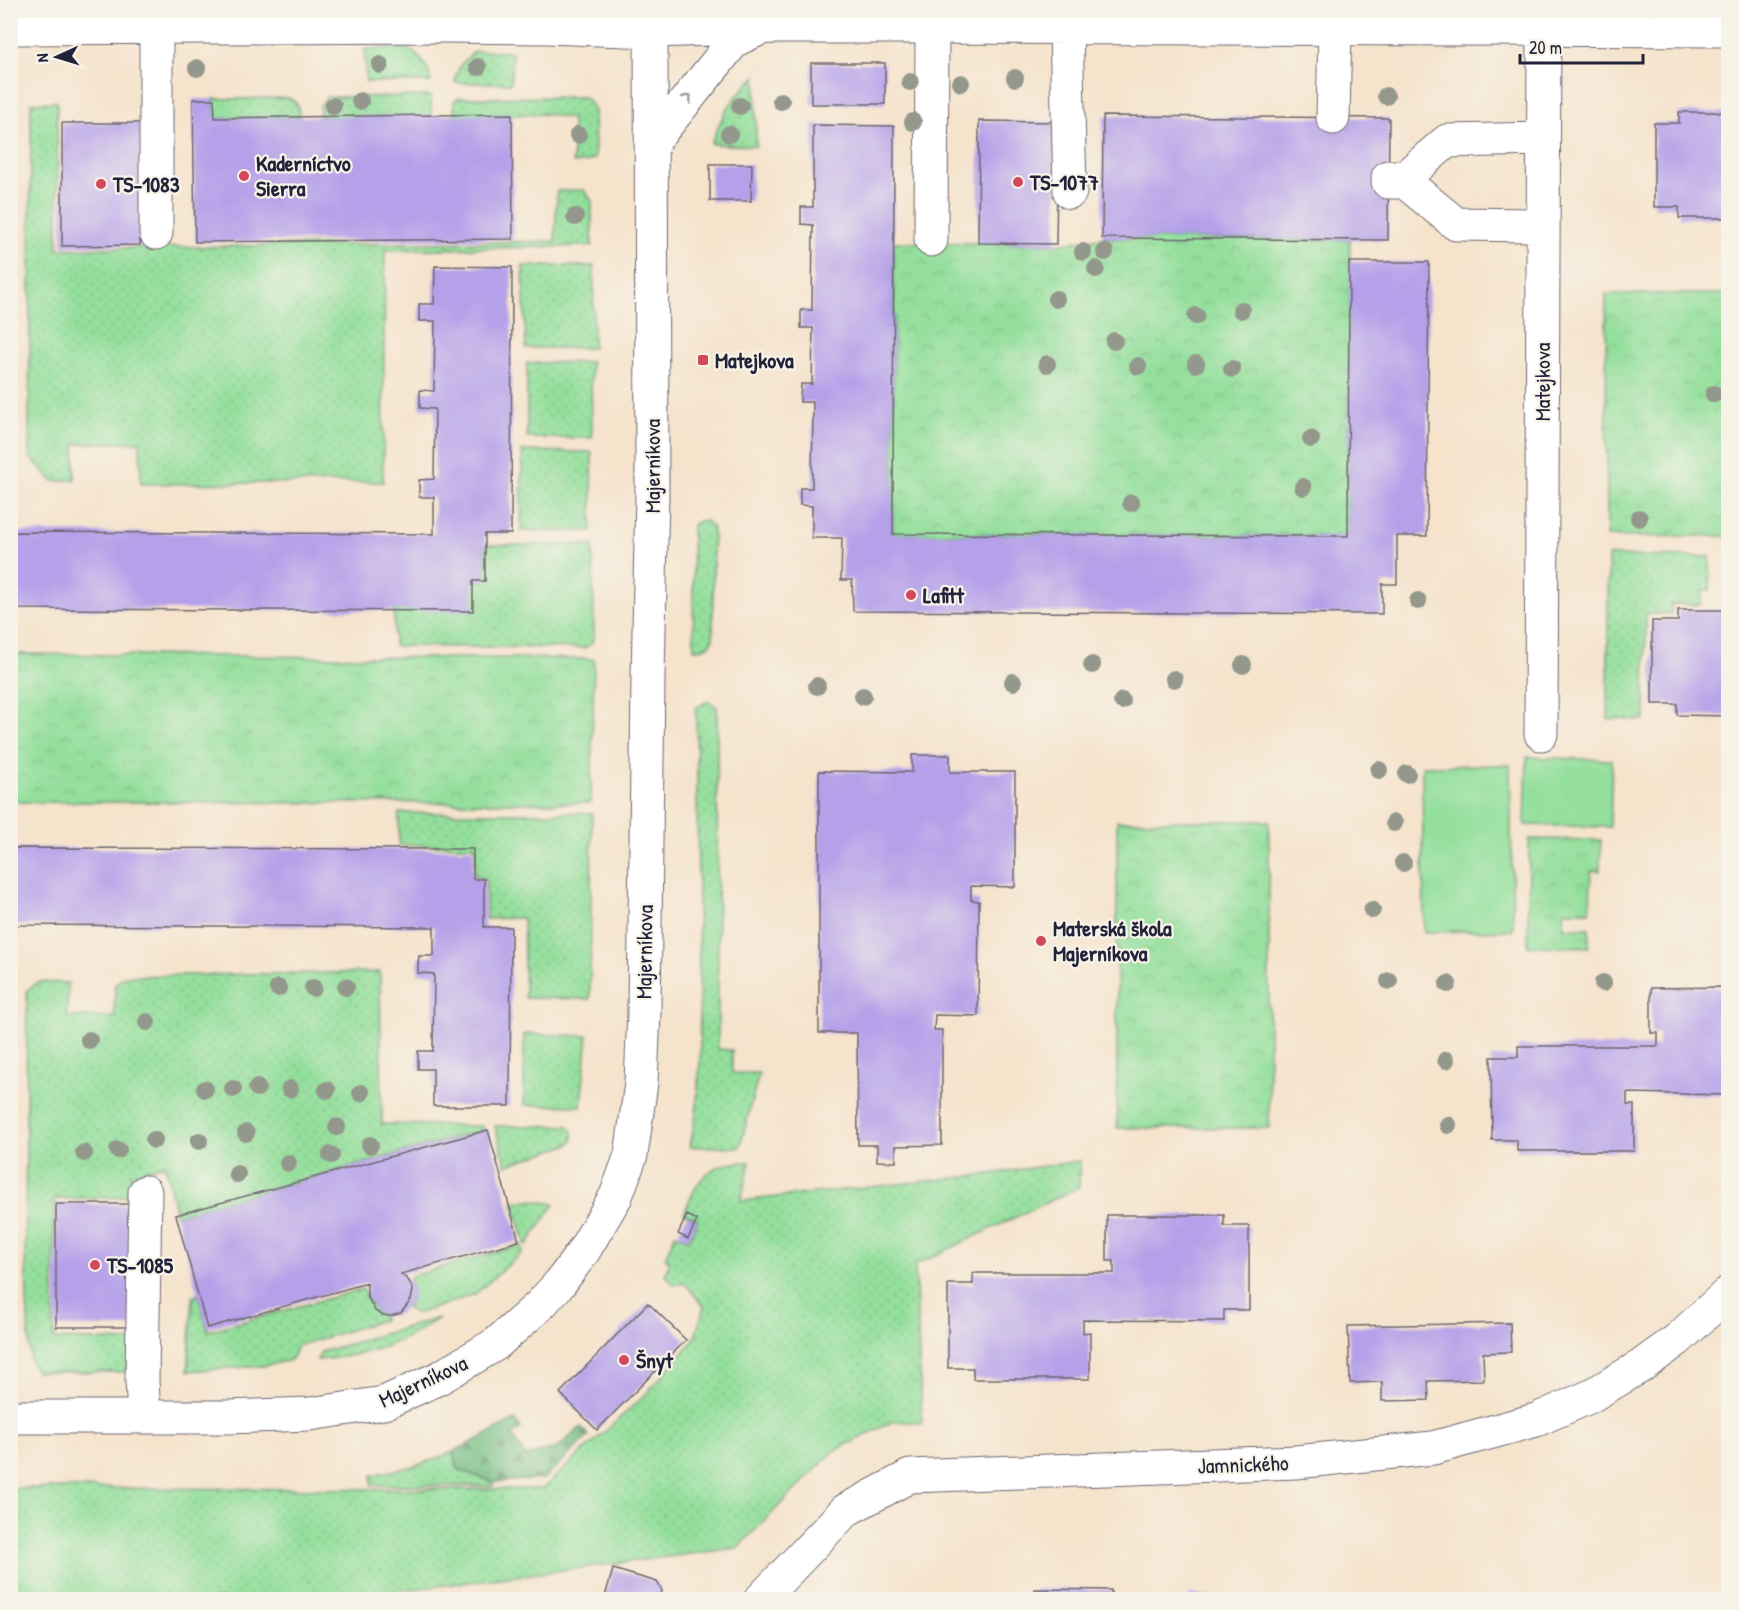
<svg xmlns="http://www.w3.org/2000/svg" width="1739" height="1610" viewBox="0 0 1739 1610" font-family="'Patrick Hand',sans-serif">
<defs>
<pattern id="grass-dots" width="8" height="8" patternUnits="userSpaceOnUse" patternTransform="scale(1.5)"><rect width="8" height="8" fill="#93df9b"/><path d="M2 2h.1M6 6h.1" fill="none" stroke="#7ebf86" stroke-width="1.8" stroke-linecap="round"/></pattern>
<pattern id="forest-firs" width="22" height="20" patternUnits="userSpaceOnUse" patternTransform="scale(1.5)"><rect width="22" height="20" fill="#76be83"/><path d="M5 1l3.5 6h-7zM16 11l3.5 6h-7z" fill="#609a6c"/></pattern>
<pattern id="park-crowns" width="20" height="18" patternUnits="userSpaceOnUse" patternTransform="scale(1.5)"><rect width="20" height="18" fill="#93df9b"/><path d="M2 6a3 3 0 1 1 6 0M12 15a3 3 0 1 1 6 0" fill="none" stroke="#7ebf86"/></pattern>
</defs>
<rect width="100%" height="100%" fill="#f7f3e8"/>
<filter id="ink" filterUnits="userSpaceOnUse"><feTurbulence type="fractalNoise" baseFrequency=".0167" numOctaves="2"/><feDisplacementMap in="SourceGraphic" scale="12" xChannelSelector="R" yChannelSelector="G"/><feConvolveMatrix kernelMatrix="1 2 1 2 8 2 1 2 1" color-interpolation-filters="sRGB"/></filter>
<filter id="wash" filterUnits="userSpaceOnUse"><feTurbulence type="fractalNoise" baseFrequency=".008" numOctaves="4" result="noise"/><feDisplacementMap in="SourceGraphic" scale="24" xChannelSelector="R" yChannelSelector="G"/><feGaussianBlur stdDeviation="1.35" result="paint"/><feColorMatrix in="noise" values="0 0 0 0 0 0 0 0 0 0 0 0 0 0 0 0 0 1.4 0 .05"/><feComposite in="paint" operator="in"/></filter>
<g filter="url(#wash)">
<rect width="100%" height="100%" fill="#f5e3cc"/>
<path fill="url(#grass-dots)" stroke="#5a806b" stroke-width="1.5" d="M365,49C377,49 394,46 405,49C420,53 429,68 431,82H366Z
M475,51L512,52L511,83H455C456,67 464,61 475,51Z
M756,76V146L711,144C723,112 731,100 756,76Z
M431,96V116L320,117V106L327,97Z
M585,97L594,109L595,158L587,162L573,163L572,119L547,114L454,116V101L459,98Z
M288,98C298,102 299,107 299,117L215,118L214,99Z
M57,102L58,249L555,241L557,191L584,190L592,201V246L385,250L383,482L141,484L140,442L75,444V480L53,481L29,456L31,103Z
M523,266H594L593,348H526Z
M591,362L592,438H527V363Z
M522,451L592,452V531H521Z
M699,521H706L713,528V639C708,647 704,649 694,649L692,526Z
M485,545H593L594,638L591,644L585,648L394,646V611L473,581H485Z
M1608,556L1710,557V590H1702L1701,605L1672,604L1671,614H1646L1645,720L1608,719Z
M708,701L717,707L718,1049L732,1050V1073H759L740,1147H690L696,1114L700,1061L696,708Z
M399,813H592L590,999L525,998L523,918L486,919V878L475,877V846L399,845Z
M380,972L382,1124L482,1126L484,1130L176,1215L165,1164L131,1175L133,1197L54,1199V1339L132,1341V1372H37L30,1361L25,1251L27,990L39,982L68,983L67,1017H114L115,985L124,976Z
M524,1034L588,1036L581,1106L524,1105Z
M495,1126H568L573,1132V1140L568,1145L506,1165Z
M1080,1161L1079,1187L915,1265L922,1423L894,1421L834,1451L737,1548L335,1599H11V1488L542,1489L645,1395L694,1340L704,1307L684,1282L674,1285L665,1274L670,1262L665,1258L675,1234L689,1240L698,1219L684,1213C699,1176 708,1162 750,1162L741,1201L982,1175Z
M531,1200L555,1204L526,1246L513,1202Z
M521,1245L523,1252L475,1294L417,1314L406,1308C410,1302 413,1297 412,1290C412,1283 409,1283 411,1276Z
M363,1289L371,1305L382,1315L383,1320L297,1346L291,1360L263,1366L188,1371L193,1297L198,1294L208,1331Z
M439,1318C399,1346 365,1356 317,1360L321,1352Z
M453,1452L457,1469L493,1482V1486L372,1485V1475L415,1466Z"/>
<path fill="url(#forest-firs)" stroke="#4c705f" stroke-width="1.5" d="M515,1420L521,1428L512,1435L525,1456L557,1448L581,1427L589,1436L543,1479L493,1482L457,1469L453,1452Z"/>
<path fill="url(#park-crowns)" stroke="#5a806b" stroke-width="1.5" d="M1102,238L1350,240L1348,536L893,534L894,242L1056,244Z
M1606,294H1728V536L1607,537Z
M11,654L594,659L591,803L11,802Z
M1117,821H1269V1128H1117Z
M1529,839L1601,840L1600,871H1591L1590,911H1564V928H1589V947L1528,946Z"/>
<path fill="#93df9b" stroke="#5a806b" stroke-width="1.5" d="M1527,757L1612,760L1610,827L1525,825Z
M1510,765L1513,930L1424,932L1422,766Z"/>
<g id="blocks">
<path fill="#b5a0e9" d="M811,63H885V104H811Z
M193,99H214L215,118L512,114L513,239L195,242Z
M1679,112H1728V218H1679V207H1654V123H1679Z
M1103,116L1389,118L1388,240L1102,238Z
M979,121L1058,122L1056,244L978,243Z
M62,123H141L140,245L62,246Z
M813,125L894,126L893,534L1348,536L1349,262H1429L1427,536H1397V584H1382V614L853,611L852,580H841L842,538H812V506L800,505V488H812L813,402H800L801,384H812L813,328H801V310H812L813,225L801,224V207H813Z
M710,164H752L751,201H710Z
M435,266L512,267L511,534H485V581H473V611L10,609V532L434,534V497H419V480L434,479L435,409L420,408V390L434,391L435,321H419V304H434Z
M1678,610H1728V716L1677,715V704H1652V621H1678Z
M912,755H950V772H1015V887L971,886V900L979,901L978,1016L935,1015L934,1030H942V1145L896,1146V1162L877,1161V1145H858L857,1033H819V771L912,772Z
M10,848L473,849V879H484V927H511L510,1106H433V1069H418V1051H433L434,974L418,973V964L419,956H434V927L10,925Z
M1728,987V1095L1627,1093V1105H1634V1151H1517V1140H1492L1491,1057H1518V1046H1658V1033H1651V988Z
M488,1130L519,1241L401,1274L409,1281L413,1290L411,1300L401,1313L391,1316L382,1315L375,1311L367,1296V1283L207,1328L176,1215Z
M56,1204H134V1327H56Z
M687,1215L697,1220L688,1239L678,1234Z
M1107,1215H1224V1226H1249V1310H1224V1321L1083,1320V1333L1090,1332V1379H973V1368H948V1284H973V1273H1114V1261H1107Z
M648,1303L686,1340L597,1430L560,1393Z
M1510,1323L1511,1352L1483,1353L1484,1380L1428,1381L1429,1400L1382,1401V1382L1350,1383L1348,1326Z
M613,1569L657,1582L662,1591L659,1600H604Z
M1035,1589L1111,1590V1600H1035Z
M1190,1594L1215,1598V1600H1189Z"/>
</g>
</g>
<g filter="url(#ink)">
<use href="#blocks" fill-opacity="0" stroke="#6c666e" stroke-width="1.5"/>
<g fill="none" stroke-linecap="round" stroke-linejoin="round">
<g stroke="#6c666e" stroke-width="35">
<path id="minor" d="M156,27V233
M10,28L442,26L547,27L651,31L779,27H932L1728,30
M1066,28L1070,192
M1333,118L1335,28
M651,144L735,40L761,28
M1388,177H1405L1447,141L1543,139
M1388,182H1405L1456,224L1543,225
M931,240L932,27
M1541,734L1544,29L1549,10
M10,1417H228L310,1414L384,1403L439,1378L496,1344L539,1306L560,1283L583,1252L616,1196L631,1155L634,1134L641,1083L644,1012L648,677L652,493L651,10
M144,1417L142,1380L145,1192
M760,1600L846,1510L910,1476L1296,1462L1433,1448L1536,1420L1589,1397L1641,1366L1677,1340L1728,1293"/>
</g>
<use href="#minor" stroke="#fff" stroke-width="33"/>
</g>
<g fill="#94988c">
<circle cx="380" cy="65" r="9"/>
<circle cx="478" cy="67" r="9"/>
<circle cx="197" cy="68" r="9"/>
<circle cx="1015" cy="78" r="9"/>
<circle cx="910" cy="82" r="9"/>
<circle cx="961" cy="83" r="9"/>
<circle cx="1386" cy="96" r="9"/>
<circle cx="360" cy="101" r="9"/>
<circle cx="781" cy="101" r="9"/>
<circle cx="333" cy="106" r="9"/>
<circle cx="740" cy="106" r="9"/>
<circle cx="913" cy="122" r="9"/>
<circle cx="729" cy="134" r="9"/>
<circle cx="578" cy="135" r="9"/>
<circle cx="575" cy="217" r="9"/>
<circle cx="1083" cy="252" r="9"/>
<circle cx="1105" cy="252" r="9"/>
<circle cx="1096" cy="269" r="9"/>
<circle cx="1056" cy="299" r="9"/>
<circle cx="1241" cy="310" r="9"/>
<circle cx="1196" cy="316" r="9"/>
<circle cx="1114" cy="341" r="9"/>
<circle cx="1047" cy="364" r="9"/>
<circle cx="1196" cy="364" r="9"/>
<circle cx="1138" cy="366" r="9"/>
<circle cx="1232" cy="369" r="9"/>
<circle cx="1714" cy="394" r="9"/>
<circle cx="1311" cy="439" r="9"/>
<circle cx="1303" cy="487" r="9"/>
<circle cx="1131" cy="503" r="9"/>
<circle cx="1639" cy="518" r="9"/>
<circle cx="1418" cy="601" r="9"/>
<circle cx="1092" cy="665" r="9"/>
<circle cx="1243" cy="665" r="9"/>
<circle cx="1174" cy="679" r="9"/>
<circle cx="1013" cy="682" r="9"/>
<circle cx="817" cy="686" r="9"/>
<circle cx="863" cy="696" r="9"/>
<circle cx="1122" cy="701" r="9"/>
<circle cx="1379" cy="770" r="9"/>
<circle cx="1407" cy="774" r="9"/>
<circle cx="1394" cy="823" r="9"/>
<circle cx="1403" cy="863" r="9"/>
<circle cx="1372" cy="910" r="9"/>
<circle cx="1389" cy="981" r="9"/>
<circle cx="1603" cy="983" r="9"/>
<circle cx="1448" cy="984" r="9"/>
<circle cx="346" cy="987" r="9"/>
<circle cx="278" cy="988" r="9"/>
<circle cx="313" cy="988" r="9"/>
<circle cx="147" cy="1022" r="9"/>
<circle cx="89" cy="1040" r="9"/>
<circle cx="1446" cy="1060" r="9"/>
<circle cx="257" cy="1088" r="9"/>
<circle cx="205" cy="1089" r="9"/>
<circle cx="233" cy="1089" r="9"/>
<circle cx="290" cy="1089" r="9"/>
<circle cx="327" cy="1090" r="9"/>
<circle cx="361" cy="1093" r="9"/>
<circle cx="1448" cy="1125" r="9"/>
<circle cx="337" cy="1127" r="9"/>
<circle cx="246" cy="1133" r="9"/>
<circle cx="154" cy="1140" r="9"/>
<circle cx="199" cy="1141" r="9"/>
<circle cx="370" cy="1145" r="9"/>
<circle cx="118" cy="1150" r="9"/>
<circle cx="84" cy="1153" r="9"/>
<circle cx="331" cy="1155" r="9"/>
<circle cx="288" cy="1163" r="9"/>
<circle cx="237" cy="1174" r="9"/>
</g>
<defs><path id="oneway-chevron" d="M-2-3.5L2.5 0L-2 3.5" fill="none" stroke-width="1.6" stroke-linecap="round" stroke-linejoin="round" transform="scale(1.5)"/></defs>
<use stroke="#9c9ca7" href="#oneway-chevron" transform="translate(688 98) rotate(-51)"/>
</g>
<g fill="#d1495b" stroke="#f7f3e8" stroke-width="2">
<circle cx="244" cy="176" r="6"/>
<circle cx="1018" cy="182" r="6"/>
<circle cx="101" cy="184" r="6"/>
<rect x="697" y="354" width="12" height="12" rx="3"/>
<circle cx="911" cy="595" r="6"/>
<circle cx="1041" cy="941" r="6"/>
<circle cx="95" cy="1265" r="6"/>
<circle cx="624" cy="1360" r="6"/>
</g>
<g text-anchor="middle" stroke-width="4.5" stroke-linejoin="round" paint-order="stroke">
<g font-size="22" font-weight="bold" fill="#22223b" stroke="#f7f3e8" text-anchor="start">
<text x="256" y="171">Kaderníctvo<tspan x="256" dy="25">Sierra</tspan></text>
<text x="1030" y="190">TS-1077</text>
<text x="113" y="192">TS-1083</text>
<text x="715" y="368">Matejkova</text>
<text x="923" y="603">Lafitt</text>
<text x="1053" y="936">Materská škola<tspan x="1053" dy="25">Majerníkova</tspan></text>
<text x="107" y="1273">TS-1085</text>
<text x="636" y="1368">Šnyt</text>
</g>
<g font-size="22" fill="#22223b" stroke="#f7f3e8">
<text transform="translate(1542 382) rotate(-90)" y="8">Matejkova</text>
<text transform="translate(652 466) rotate(-90)" y="8">Majerníkova</text>
<text transform="translate(644 952) rotate(-89)" y="8">Majerníkova</text>
<text transform="translate(423 1381) rotate(-25)" y="8">Majerníkova</text>
<text transform="translate(1243 1464) rotate(-2)" y="8">Jamnického</text>
</g>
</g>
<rect width="1739" height="1610" fill="none" stroke="#f7f3e8" stroke-width="36"/>
<g transform="translate(57 57) rotate(266)" stroke="#f7f3e8" stroke-width="4.5" paint-order="stroke">
<path d="M0-4.5L10 22L0 15L-10 22Z" fill="#22223b"/>
<text y="-9" font-size="16" font-weight="bold" text-anchor="middle" fill="#22223b">N</text>
</g>
<path d="M1520 54v9h123v-9" fill="none" stroke="#22223b" stroke-width="3"/>
<text x="1529" y="54" font-size="18" fill="#22223b" stroke="#f7f3e8" stroke-width="4.5" paint-order="stroke">20 m</text>
</svg>
